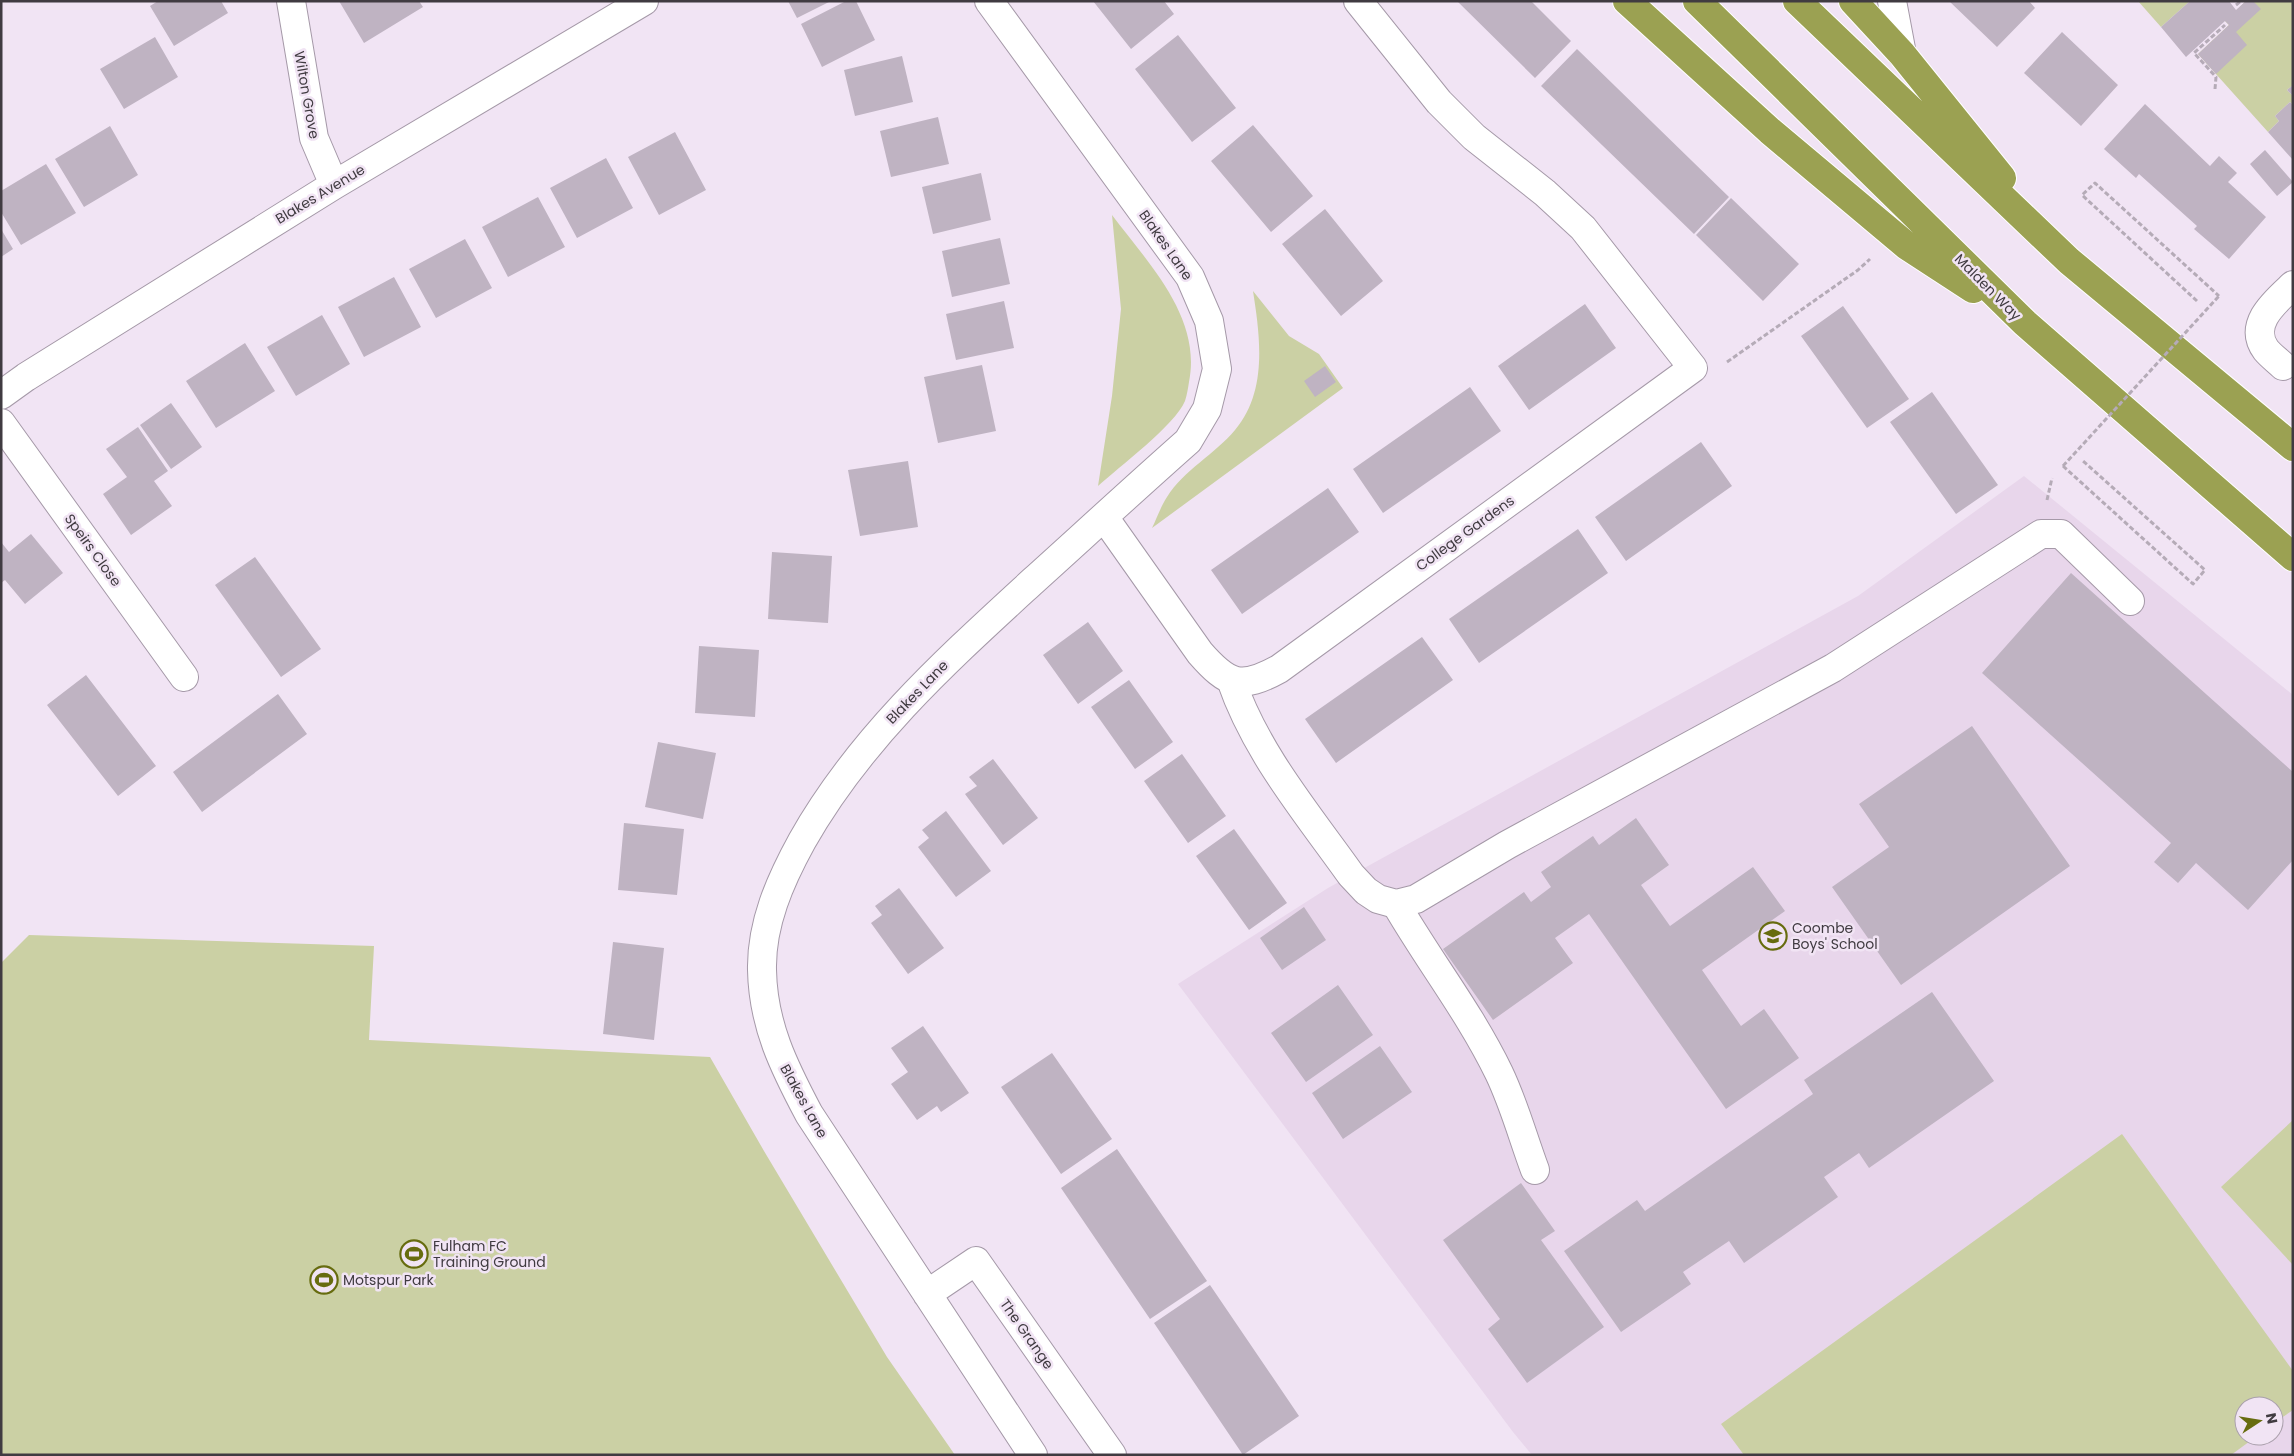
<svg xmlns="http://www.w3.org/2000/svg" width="2294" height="1456" viewBox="0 0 2294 1456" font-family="Poppins,sans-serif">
<rect width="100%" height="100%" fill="#f1e4f4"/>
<path fill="#e8d6eb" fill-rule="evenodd" d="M2024,476L2293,695V1455H1532L1513,1432L1178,984L1328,888L1858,596ZM2244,1406H2274V1436H2244Z"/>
<path fill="#cbd0a4" d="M2138,1H2190L2161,27Z
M2246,1H2293V85L2287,90L2293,96V105L2290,102L2275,116L2279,121L2268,132L2198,54L2229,25L2225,21Z
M1112,215C1148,263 1202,317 1189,382C1188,388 1187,395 1185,401C1175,425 1119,467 1098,486L1112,396L1121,309Z
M1253,291L1289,336L1319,354L1343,388L1152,528C1157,518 1161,506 1167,497C1184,470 1215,454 1235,430C1268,391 1260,336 1253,291Z
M29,935L374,946L369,1040L710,1057L764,1151L887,1357L955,1455H1V963Z
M2293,1120V1265L2221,1187Z
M2122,1134L2293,1371V1410L2274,1423V1406H2244V1436H2257L2231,1455H1744L1721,1424Z"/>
<path fill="#bfb3c2" d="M158,1H221L228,13L174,46L150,6Z
M339,1H419L423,7L364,43Z
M788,1H831L797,18Z
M846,1H856L875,40L822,67L801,24Z
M1093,1H1164L1174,14L1131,49Z
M1457,1H1531L1571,41L1535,78Z
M1949,1H2029L2035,8L1997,47Z
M2190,1H2229L2236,10L2246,1H2253L2261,9L2236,32L2247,45L2216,74L2198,54L2229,25L2225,21L2186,57L2161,27Z
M2062,32L2118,85L2081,126L2024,73Z
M1178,35L1236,108L1192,142L1135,69Z
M155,37L178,77L124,109L100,69Z
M1577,49L1729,197L1694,234L1541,86Z
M902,56L913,102L855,116L844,70Z
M2293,85V96L2287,90Z
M2290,102L2293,105V160L2268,132L2279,121L2275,116Z
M2145,104L2210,166L2219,156L2237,173L2228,182L2266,217L2229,259L2194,229L2197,226L2139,174L2136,178L2104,149Z
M938,117L949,164L891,177L880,131Z
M1253,125L1313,196L1271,232L1211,161Z
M110,126L138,175L84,207L55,159Z
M675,132L706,190L659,215L628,157Z
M2265,150L2293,182L2277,196L2250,164Z
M606,158L633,208L577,238L550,188Z
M46,164L76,213L21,245L1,212V191Z
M981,173L991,220L933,234L922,187Z
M538,197L565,247L508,277L482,227Z
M1731,198L1799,264L1763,301L1696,235Z
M1325,209L1383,281L1341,316L1282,244Z
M1,229L13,249L1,257Z
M1000,238L1010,284L952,297L942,251Z
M465,239L492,288L436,318L409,269Z
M394,277L421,327L364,357L338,307Z
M1004,301L1014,348L956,360L946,314Z
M1585,304L1616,348L1529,410L1498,366Z
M1843,306L1909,399L1867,428L1801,336Z
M322,315L350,364L296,396L267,347Z
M245,343L275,391L216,428L186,381Z
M982,365L996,431L938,443L924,377Z
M1325,366L1336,382L1315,397L1304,381Z
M1470,387L1501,431L1383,513L1353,469Z
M1932,392L1998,485L1956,514L1890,422Z
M171,403L202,447L171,469L140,425Z
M138,427L168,471L154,481L172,506L131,535L103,494L127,477L106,449Z
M1701,442L1732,486L1626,561L1595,517Z
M908,461L918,527L860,536L848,470Z
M1328,488L1359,532L1242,614L1211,570Z
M1578,529L1608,573L1479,663L1449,619Z
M31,534L63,573L25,604L5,580L1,583V542L9,552Z
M772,552L832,556L828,623L768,619Z
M255,557L321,649L281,677L215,585Z
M2071,573L2293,772V860L2248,910L2196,863L2178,883L2154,862L2171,843L1982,673Z
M1088,622L1123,671L1078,704L1043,655Z
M1422,637L1453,680L1336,763L1305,719Z
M699,646L759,650L755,717L695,713Z
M86,675L156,766L118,796L47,705Z
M1129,680L1173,742L1135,769L1091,707Z
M278,694L307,734L202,812L173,772Z
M1972,726L2070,866L1901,985L1832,887L1889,847L1859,804Z
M658,742L716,753L703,819L645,807Z
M1182,754L1226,816L1188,843L1144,781Z
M993,759L1038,818L1003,845L965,794L977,786L969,777Z
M946,811L991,871L956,897L918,847L929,838L922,830Z
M1636,818L1669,865L1641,885L1670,926L1753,867L1785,911L1702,970L1741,1026L1764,1009L1799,1058L1726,1109L1589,914L1555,938L1573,963L1493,1020L1443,949L1524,892L1531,902L1551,887L1541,872L1593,836L1599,845Z
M624,823L684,829L677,895L618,890Z
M1234,829L1287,903L1249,930L1196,856Z
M899,888L944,948L908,974L871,923L882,915L875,906Z
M1304,907L1326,940L1282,970L1260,938Z
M613,942L664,948L654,1040L603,1034Z
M1338,985L1373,1035L1306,1082L1271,1033Z
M1932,992L1994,1081L1869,1168L1859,1153L1824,1177L1838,1197L1744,1263L1729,1241L1683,1272L1691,1284L1621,1332L1564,1251L1637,1200L1645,1211L1813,1094L1804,1080Z
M923,1026L969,1093L941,1112L937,1106L917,1120L891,1084L908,1072L891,1048Z
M1380,1046L1412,1092L1343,1139L1312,1093Z
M1052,1053L1112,1139L1061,1174L1001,1087Z
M1117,1149L1207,1281L1150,1319L1061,1188Z
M1521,1183L1555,1231L1541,1240L1604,1327L1527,1383L1488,1329L1500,1319L1443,1240Z
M1210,1285L1299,1416L1243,1455L1154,1323Z"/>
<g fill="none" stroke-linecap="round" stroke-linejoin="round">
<g stroke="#a599a8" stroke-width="30">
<path id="minor" d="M291,1L314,138L334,185
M989,1L1190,277L1209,321L1217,369L1207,409L1188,441C1136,487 1085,534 1033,581C947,660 860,738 802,841C780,881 761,924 762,970C763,1025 784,1067 809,1114L1033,1455
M1892,1L1902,54
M2283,366C2278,361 2271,356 2266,350C2247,324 2276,301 2293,285
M1,395L26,377L334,185L644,1
M1,423L184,677
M1104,517L1200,653C1228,685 1241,690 1279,669L1693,368L1583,228L1545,193L1474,137L1439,102L1358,1
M1231,680C1256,753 1307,813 1351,875L1366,891L1378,899L1396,904L1416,899L1507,845L1833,668L2041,534H2061L2130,601
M1396,904C1429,961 1470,1013 1499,1073C1514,1104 1523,1138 1535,1170
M927,1294L976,1261L1112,1455"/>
</g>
<g stroke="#fff" stroke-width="30">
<path id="highway" d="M1627,1L1770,131L1907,246L1973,289
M1697,1L2025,323L2293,557
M1797,1L2069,261L2293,447
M1853,1L1902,54L2002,178"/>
</g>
<path stroke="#b5abb7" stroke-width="3" stroke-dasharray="5 2.5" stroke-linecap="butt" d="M2236,5L2241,1
M2215,89L2216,77L2194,53L2225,25
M2197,301L2082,195L2095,183L2219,296
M1727,362L1858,270L1870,259
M2063,466L2193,584L2205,570L2082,460
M2047,500L2052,478"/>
<use href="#minor" stroke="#fff" stroke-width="28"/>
<use href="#highway" stroke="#9ba152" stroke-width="28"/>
<path stroke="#b5abb7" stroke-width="3" stroke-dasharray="5 2.5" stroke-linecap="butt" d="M2063,466L2219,296"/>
</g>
<defs>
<g id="school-ring" transform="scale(1.4375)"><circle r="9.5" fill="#f1e4f4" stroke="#676c0f" stroke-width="1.5"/><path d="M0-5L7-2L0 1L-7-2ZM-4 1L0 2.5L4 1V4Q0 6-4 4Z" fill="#676c0f"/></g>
<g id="stadium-ring" transform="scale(1.4375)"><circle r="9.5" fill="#f1e4f4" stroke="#676c0f" stroke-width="1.5"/><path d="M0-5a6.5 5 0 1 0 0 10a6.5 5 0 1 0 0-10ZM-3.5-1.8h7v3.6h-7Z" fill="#676c0f"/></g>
</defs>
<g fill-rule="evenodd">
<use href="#school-ring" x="1773" y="936"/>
<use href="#stadium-ring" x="414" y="1254"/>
<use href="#stadium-ring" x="324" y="1280"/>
</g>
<g text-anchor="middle" stroke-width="5" stroke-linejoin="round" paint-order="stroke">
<g font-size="14" fill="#403b41" stroke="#f1e4f4">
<text transform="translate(307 95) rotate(80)" y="5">Wilton Grove</text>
<text transform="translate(320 194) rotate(-31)" y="5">Blakes Avenue</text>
<text transform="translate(1166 245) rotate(55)" y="5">Blakes Lane</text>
<text transform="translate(1988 287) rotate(45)" y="5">Malden Way</text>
<text transform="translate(1465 533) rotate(-36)" y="5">College Gardens</text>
<text transform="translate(93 550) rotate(54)" y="5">Speirs Close</text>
<text transform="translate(917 692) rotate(-46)" y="5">Blakes Lane</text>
<text transform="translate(804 1101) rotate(61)" y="5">Blakes Lane</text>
<text transform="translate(1027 1334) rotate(55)" y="5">The Grange</text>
</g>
<g font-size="14" fill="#403b41" stroke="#f1e4f4" text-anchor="start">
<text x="1792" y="933">Coombe<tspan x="1792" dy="16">Boys' School</tspan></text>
<text x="433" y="1251">Fulham FC<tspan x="433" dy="16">Training Ground</tspan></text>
<text x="343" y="1285">Motspur Park</text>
</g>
</g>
<rect width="2294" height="1456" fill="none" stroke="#403b41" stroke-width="5"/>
<g transform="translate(2259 1421) rotate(78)"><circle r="24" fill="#f1e4f4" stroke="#aaa0ac"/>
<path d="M0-4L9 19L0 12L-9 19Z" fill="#676c0f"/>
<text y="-8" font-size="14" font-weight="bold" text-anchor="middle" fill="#403b41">N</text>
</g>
</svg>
